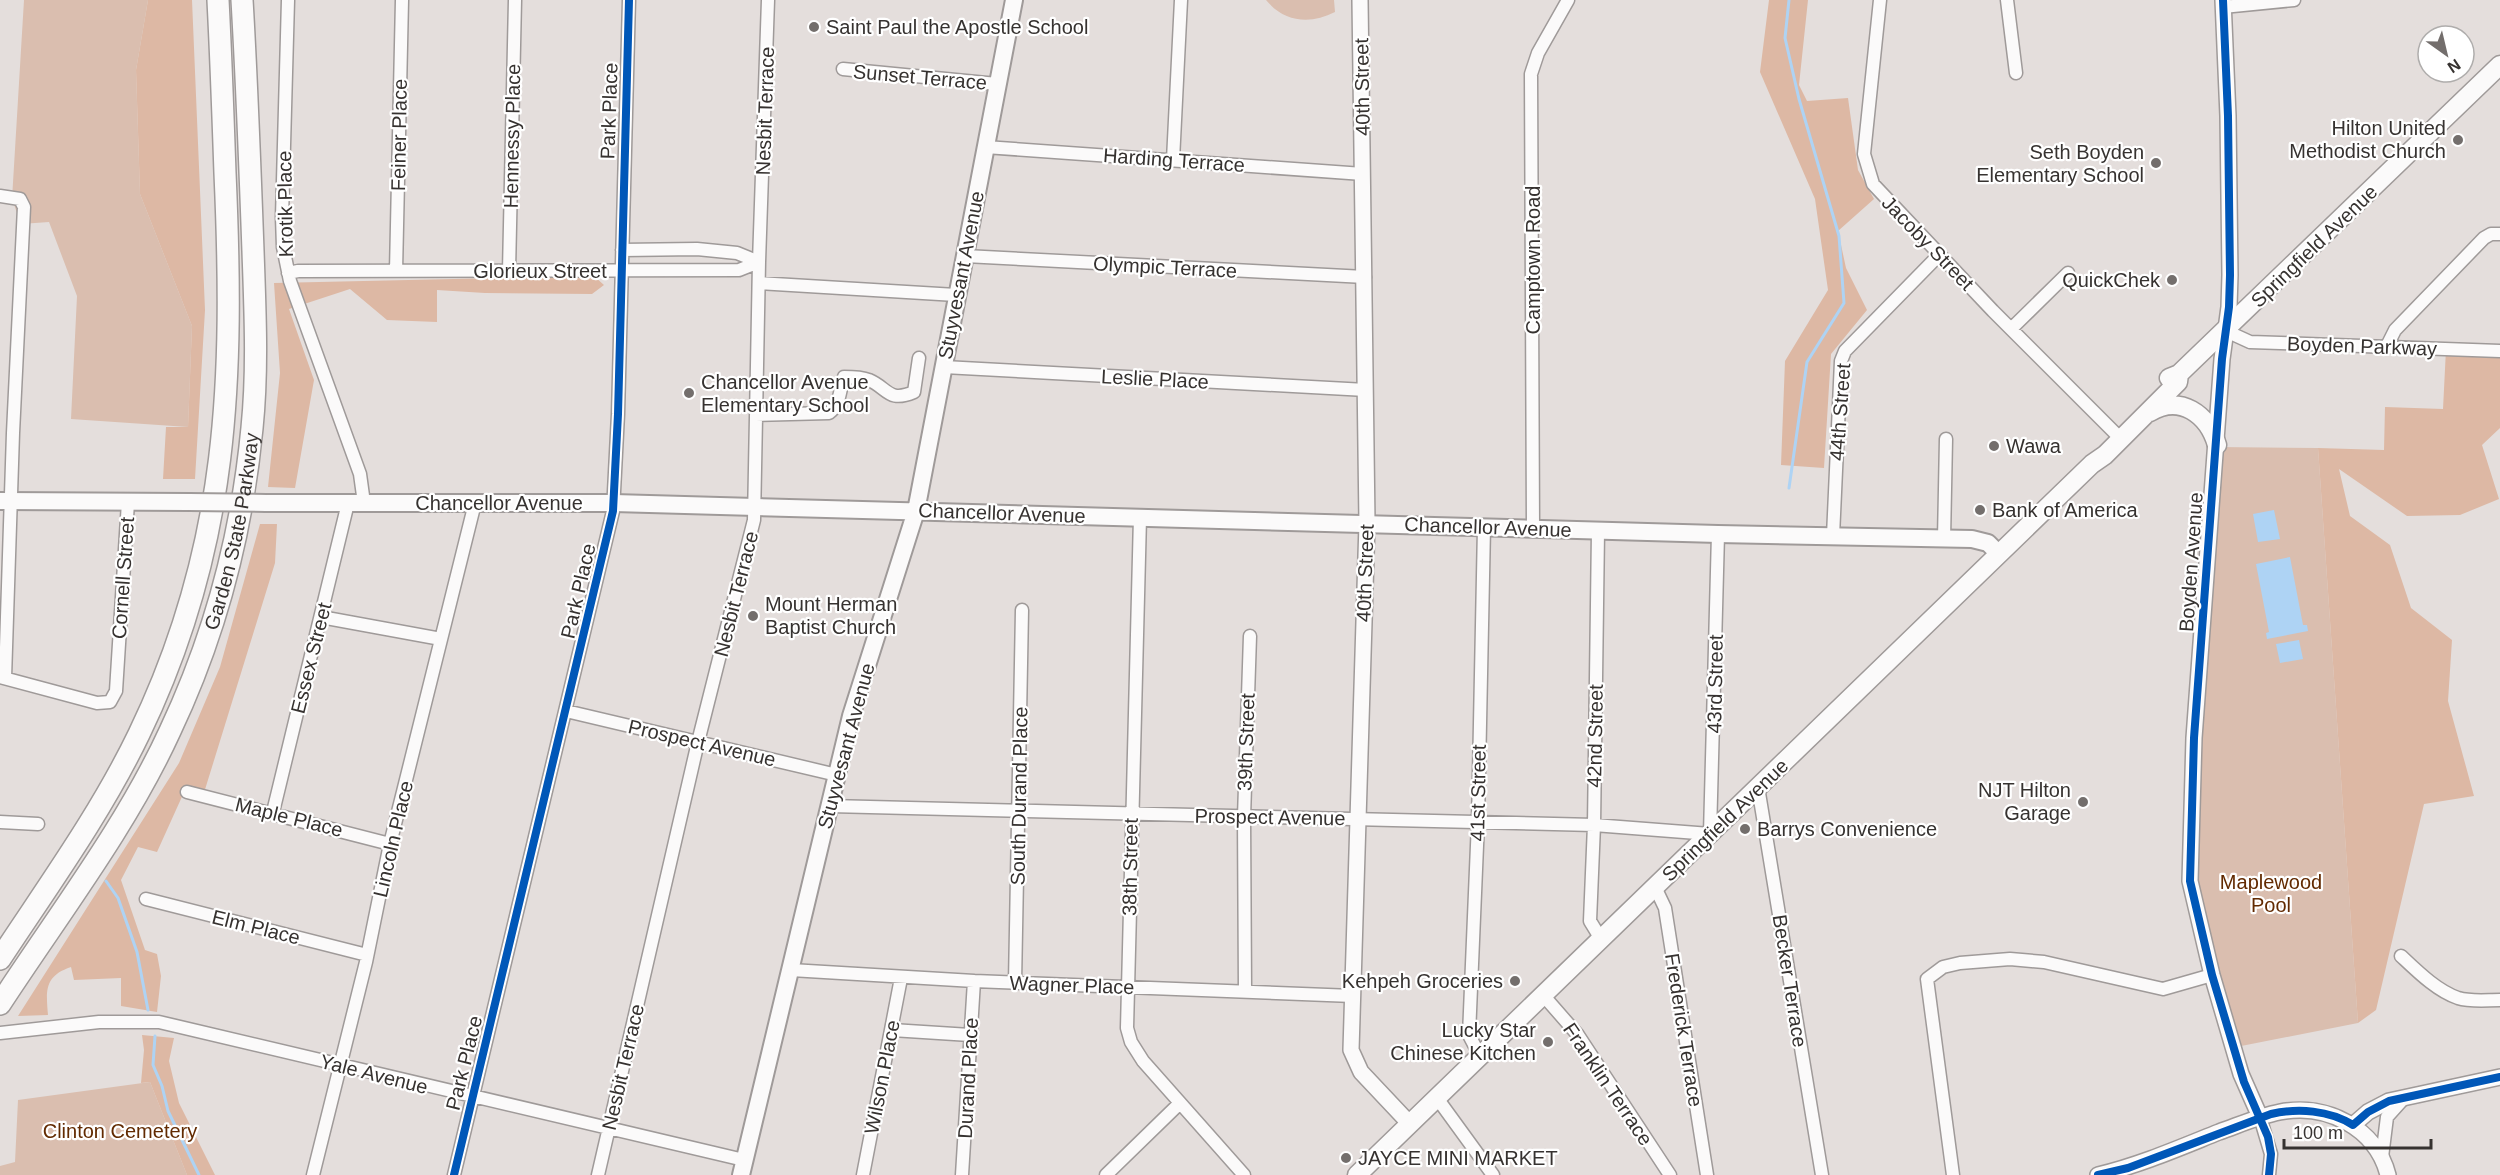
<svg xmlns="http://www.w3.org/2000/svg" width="2500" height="1175" viewBox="0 0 2500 1175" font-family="Arial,sans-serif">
<rect width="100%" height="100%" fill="#e4dedc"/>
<path fill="#dabeaf" d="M24,0H148L136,70L140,194L192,326L188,427L71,419L77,296L49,222L21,224L12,199Z
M1266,0H1334L1335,12C1310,25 1284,22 1266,0Z
M2216,447L2318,448L2358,1023L2231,1048L2194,906L2198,734Z
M150,1082L187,1175H0V1166L15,1162L18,1100Z"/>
<path fill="#ddb8a4" d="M148,0H192L205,310L195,479H163L166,427H188L192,326L140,194L136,70Z
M1769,0H1808L1799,85L1807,101L1848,98L1858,170L1874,199L1838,231L1846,268L1867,310L1831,354L1824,468L1781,465L1785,361L1828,290L1815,199L1760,72Z
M594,276L604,285L592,294L485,293L437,290V322L387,320L350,289L289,309L314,380L295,488L268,487L280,373L274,283Z
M2446,349L2500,351V428L2482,445L2499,499L2460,515L2407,516L2339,469L2350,516L2390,545L2411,608L2452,640L2448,701L2474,796L2424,804L2376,1010L2358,1023L2318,448L2384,450L2385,407L2443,409Z
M260,524H277L275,563L203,796L185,790L157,852L138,847L121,880L145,950L157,954L161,976L157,1012L121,1006V978L74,980L71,967C44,976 46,991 48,1015L18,1016L179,763L220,667Z
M142,1035L174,1038L169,1061L179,1103L215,1175H187L150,1082L141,1083L144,1050Z"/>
<path fill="#aed3f4" d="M2274,510L2280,539L2258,542L2253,514Z
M2290,557L2303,625H2307L2308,631L2267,639L2266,633L2269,632L2256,564Z
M2299,640L2303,659L2280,663L2276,644Z"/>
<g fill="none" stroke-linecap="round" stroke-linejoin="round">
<path stroke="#aed3f4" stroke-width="3" d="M1789,488L1807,362L1844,303L1839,236L1799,99L1785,38L1789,0
M106,881L118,898L137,952L148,1010
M155,1036L153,1065L162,1086L168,1111L199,1175"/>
<g stroke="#9f9a99" stroke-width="15">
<path id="minor" d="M288,0L282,217L283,247L290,281L360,474L364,503
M1880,0L1864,154L1873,184L1993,311L2115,433
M2007,0L2016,73
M2223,7L2294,0
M843,69L997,84
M985,147L1363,174
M1173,160L1181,0
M0,196L20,199L24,207L13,433L5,678
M622,250L697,249L737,253L759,262
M965,256L1365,277
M396,271L402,0
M509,271L515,0
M288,273L298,271L739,270L759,262
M759,283L956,295
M2011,329L2068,273
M2226,331L2250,342L2500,351
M2387,346L2395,330L2484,238L2491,234H2500
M944,367L1366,390
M756,415L829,413C841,404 839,391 844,377C852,377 861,377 869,380C888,388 888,403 914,392L919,358
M1140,517L1127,1028L1131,1042L1143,1061L1244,1175
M1533,529L1531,74L1538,53L1568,0
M1598,531L1594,825L1590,921L1601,939
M1833,536L1841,361L1845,351L1939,255
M1944,539L1946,439
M321,617L441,639
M0,677L97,703L110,702L116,691L128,502
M566,711L837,775
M1758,787L1822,1175
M187,792L390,844
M830,806L1594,825L1710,834L1718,534
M273,812L348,503
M0,822L38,824
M1655,887L1665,908L1707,1175
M146,899L367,955
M2401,956C2417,971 2437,991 2458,998C2471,1002 2486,1000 2500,1000
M791,970L974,981L1353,996
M1015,983L1022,610
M1245,991L1244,817L1250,636
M1543,995L1578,1035L1670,1175
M892,1030L970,1035
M0,1033L99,1022H159L744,1160
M1480,1056L1469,1035L1478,822L1484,527
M1437,1098L1493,1175
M2260,1117L2271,1154L2269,1175
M2382,1157L2387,1117L2405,1097
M313,1175L366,962L390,844L475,503
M454,1175L613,511L618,414L629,0
M598,1175L698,742L754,520L759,262L768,0
M863,1175L901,978
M962,1175L974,981
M1106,1175L1180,1103
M1953,1175L1927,979L1943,967L1960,963L2010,959L2044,962L2163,989L2212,975"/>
</g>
<g stroke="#9f9a99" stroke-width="18">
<path id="tertiary" d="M1360,0L1367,523L1351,1050L1361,1072L1410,1124
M2223,0L2228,116L2230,275L2229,307L2222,359L2194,738L2190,881L2212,975L2241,1074L2260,1117
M2353,1125L2368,1112L2389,1101L2500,1077
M2098,1175C2140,1165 2179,1148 2219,1132C2239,1125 2259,1116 2280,1112C2327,1103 2376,1128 2388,1175"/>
</g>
<g stroke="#9f9a99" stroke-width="20">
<path id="secondary" d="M0,501L189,502
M266,503H614L1718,534L1972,539L1988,543L1999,554
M741,1175L851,716L916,511L1014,0"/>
</g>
<g stroke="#9f9a99" stroke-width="21">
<path id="primary" d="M2169,378L2179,374L2500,65
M2150,412C2180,394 2208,414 2217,445
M1357,1175L2092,464L2105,455L2178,382L2179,374"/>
</g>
<g stroke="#9f9a99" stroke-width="24">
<g id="motorway">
<path d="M0,959C48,886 101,813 139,734C230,546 234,377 225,173C223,115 221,58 218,0"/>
<path id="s1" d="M0,1004C58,915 126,827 170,731C215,636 242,533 252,428C258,369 255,310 253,251C250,168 247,84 242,0"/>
</g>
</g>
<use href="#minor" stroke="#fbfafa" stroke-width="12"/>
<use href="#tertiary" stroke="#fbfafa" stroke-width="15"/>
<use href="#secondary" stroke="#fbfafa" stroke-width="16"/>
<use href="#primary" stroke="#fbfafa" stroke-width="18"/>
<use href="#motorway" stroke="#fbfafa" stroke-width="21"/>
<g stroke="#9f9a99" stroke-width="20" stroke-linecap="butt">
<path id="secondary-bridge" d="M189,502L266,503"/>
</g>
<use href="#secondary-bridge" stroke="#fbfafa" stroke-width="16"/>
<g stroke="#fff" stroke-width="11">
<path id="cycleway" d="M2223,0L2228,116L2230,275L2229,307L2222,359L2194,738L2190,881L2212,975L2244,1082L2268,1137L2271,1154L2269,1175
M454,1175L613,511L618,414L629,0
M2098,1175L2128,1168L2271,1114C2298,1108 2329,1110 2353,1125L2368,1112L2389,1101L2500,1077"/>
</g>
<use href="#cycleway" stroke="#0057b8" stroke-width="8"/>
</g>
<g fill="#736e6c" stroke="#fff" stroke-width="2">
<circle cx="814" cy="27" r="6"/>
<circle cx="2458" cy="140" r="6"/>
<circle cx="2156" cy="163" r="6"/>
<circle cx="2172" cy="280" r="6"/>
<circle cx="689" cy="393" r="6"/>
<circle cx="1994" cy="446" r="6"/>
<circle cx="1980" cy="510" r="6"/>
<circle cx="753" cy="616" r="6"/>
<circle cx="2083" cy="802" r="6"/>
<circle cx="1745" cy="829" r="6"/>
<circle cx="1515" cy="981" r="6"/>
<circle cx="1548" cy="1042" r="6"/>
<circle cx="1346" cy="1158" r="6"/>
</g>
<g text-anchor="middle" stroke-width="4.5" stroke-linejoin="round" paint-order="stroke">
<g font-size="20" fill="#363230" stroke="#fff" text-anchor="start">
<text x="826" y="34">Saint Paul the Apostle School</text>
<text x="2446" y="135" text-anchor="end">Hilton United<tspan x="2446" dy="23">Methodist Church</tspan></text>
<text x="2144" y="159" text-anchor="end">Seth Boyden<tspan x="2144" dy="23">Elementary School</tspan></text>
<text x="2160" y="287" text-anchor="end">QuickChek</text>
<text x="701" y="389">Chancellor Avenue<tspan x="701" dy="23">Elementary School</tspan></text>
<text x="2006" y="453">Wawa</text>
<text x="1992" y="517">Bank of America</text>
<text x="765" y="611">Mount Herman<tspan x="765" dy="23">Baptist Church</tspan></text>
<text x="2071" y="797" text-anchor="end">NJT Hilton<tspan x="2071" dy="23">Garage</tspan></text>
<text x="1757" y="836">Barrys Convenience</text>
<text x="1503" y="988" text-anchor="end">Kehpeh Groceries</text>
<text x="1536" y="1037" text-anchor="end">Lucky Star<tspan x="1536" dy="23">Chinese Kitchen</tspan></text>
<text x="1358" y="1165">JAYCE MINI MARKET</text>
</g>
<g font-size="20" fill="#363230" stroke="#fff">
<text transform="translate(920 77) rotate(5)" y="7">Sunset Terrace</text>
<text transform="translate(1362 87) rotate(-91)" y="7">40th Street</text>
<text transform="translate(609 111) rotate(-88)" y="7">Park Place</text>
<text transform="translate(765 111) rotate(-88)" y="7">Nesbit Terrace</text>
<text transform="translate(399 135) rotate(-89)" y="7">Feiner Place</text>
<text transform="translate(512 136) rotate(-89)" y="7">Hennessy Place</text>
<text transform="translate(1174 160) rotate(4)" y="7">Harding Terrace</text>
<text transform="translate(285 204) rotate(-91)" y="7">Krotik Place</text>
<text transform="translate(1928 243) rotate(46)" y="7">Jacoby Street</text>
<text transform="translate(2314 246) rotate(-44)" y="7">Springfield Avenue</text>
<text transform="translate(1533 260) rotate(-90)" y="7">Camptown Road</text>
<text transform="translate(1165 267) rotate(3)" y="7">Olympic Terrace</text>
<text x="540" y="278">Glorieux Street</text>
<text transform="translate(961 275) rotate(-79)" y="7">Stuyvesant Avenue</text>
<text transform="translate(2362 346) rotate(2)" y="7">Boyden Parkway</text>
<text transform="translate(1155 379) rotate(3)" y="7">Leslie Place</text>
<text transform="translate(1840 412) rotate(-86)" y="7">44th Street</text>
<text x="499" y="510">Chancellor Avenue</text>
<text transform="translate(1002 513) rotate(2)" y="7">Chancellor Avenue</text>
<text transform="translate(1488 527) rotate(2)" y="7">Chancellor Avenue</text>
<text dy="7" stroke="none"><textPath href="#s1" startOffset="532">Garden State Parkway</textPath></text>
<text transform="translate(2191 562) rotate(-86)" y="7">Boyden Avenue</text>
<text transform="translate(1365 573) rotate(-88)" y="7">40th Street</text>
<text transform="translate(123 578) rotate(-86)" y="7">Cornell Street</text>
<text transform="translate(578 591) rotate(-77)" y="7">Park Place</text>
<text transform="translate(736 594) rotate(-76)" y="7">Nesbit Terrace</text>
<text transform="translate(311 658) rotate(-76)" y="7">Essex Street</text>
<text transform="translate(1715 684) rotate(-89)" y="7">43rd Street</text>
<text transform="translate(1595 736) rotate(-89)" y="7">42nd Street</text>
<text transform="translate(1246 742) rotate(-88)" y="7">39th Street</text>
<text transform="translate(702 743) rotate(13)" y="7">Prospect Avenue</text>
<text transform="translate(846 746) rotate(-75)" y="7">Stuyvesant Avenue</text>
<text transform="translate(1478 793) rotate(-89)" y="7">41st Street</text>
<text transform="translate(1019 796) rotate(-89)" y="7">South Durand Place</text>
<text transform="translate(289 817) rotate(14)" y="7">Maple Place</text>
<text transform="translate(1270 817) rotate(1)" y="7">Prospect Avenue</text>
<text transform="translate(1725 820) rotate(-44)" y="7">Springfield Avenue</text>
<text transform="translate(393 839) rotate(-77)" y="7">Lincoln Place</text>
<text transform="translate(1130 867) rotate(-89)" y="7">38th Street</text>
<text transform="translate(256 927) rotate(14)" y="7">Elm Place</text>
<text transform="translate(1790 981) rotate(81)" y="7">Becker Terrace</text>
<text transform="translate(1072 985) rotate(2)" y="7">Wagner Place</text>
<text transform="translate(1684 1030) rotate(81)" y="7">Frederick Terrace</text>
<text transform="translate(464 1063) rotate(-76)" y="7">Park Place</text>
<text transform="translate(623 1067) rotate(-77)" y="7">Nesbit Terrace</text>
<text transform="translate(374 1074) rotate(14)" y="7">Yale Avenue</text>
<text transform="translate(882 1077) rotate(-79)" y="7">Wilson Place</text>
<text transform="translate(968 1078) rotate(-87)" y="7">Durand Place</text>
<text transform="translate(1608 1084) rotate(56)" y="7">Franklin Terrace</text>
</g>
<g font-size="20" fill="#622a01" stroke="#fff">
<text x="2271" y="889">Maplewood<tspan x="2271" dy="23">Pool</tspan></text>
<text x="120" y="1138">Clinton Cemetery</text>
</g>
</g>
<g transform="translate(2446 54) rotate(146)"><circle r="28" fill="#ffffff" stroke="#afadac" stroke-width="1.5"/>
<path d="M0-4.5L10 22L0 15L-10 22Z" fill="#736e6c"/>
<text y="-9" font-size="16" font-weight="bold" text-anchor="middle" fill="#363230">N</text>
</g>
<path d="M2284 1139v9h147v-9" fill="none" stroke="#363230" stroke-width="3"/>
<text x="2293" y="1139" font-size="18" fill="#363230" stroke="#ffffff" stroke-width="4.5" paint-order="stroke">100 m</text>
</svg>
